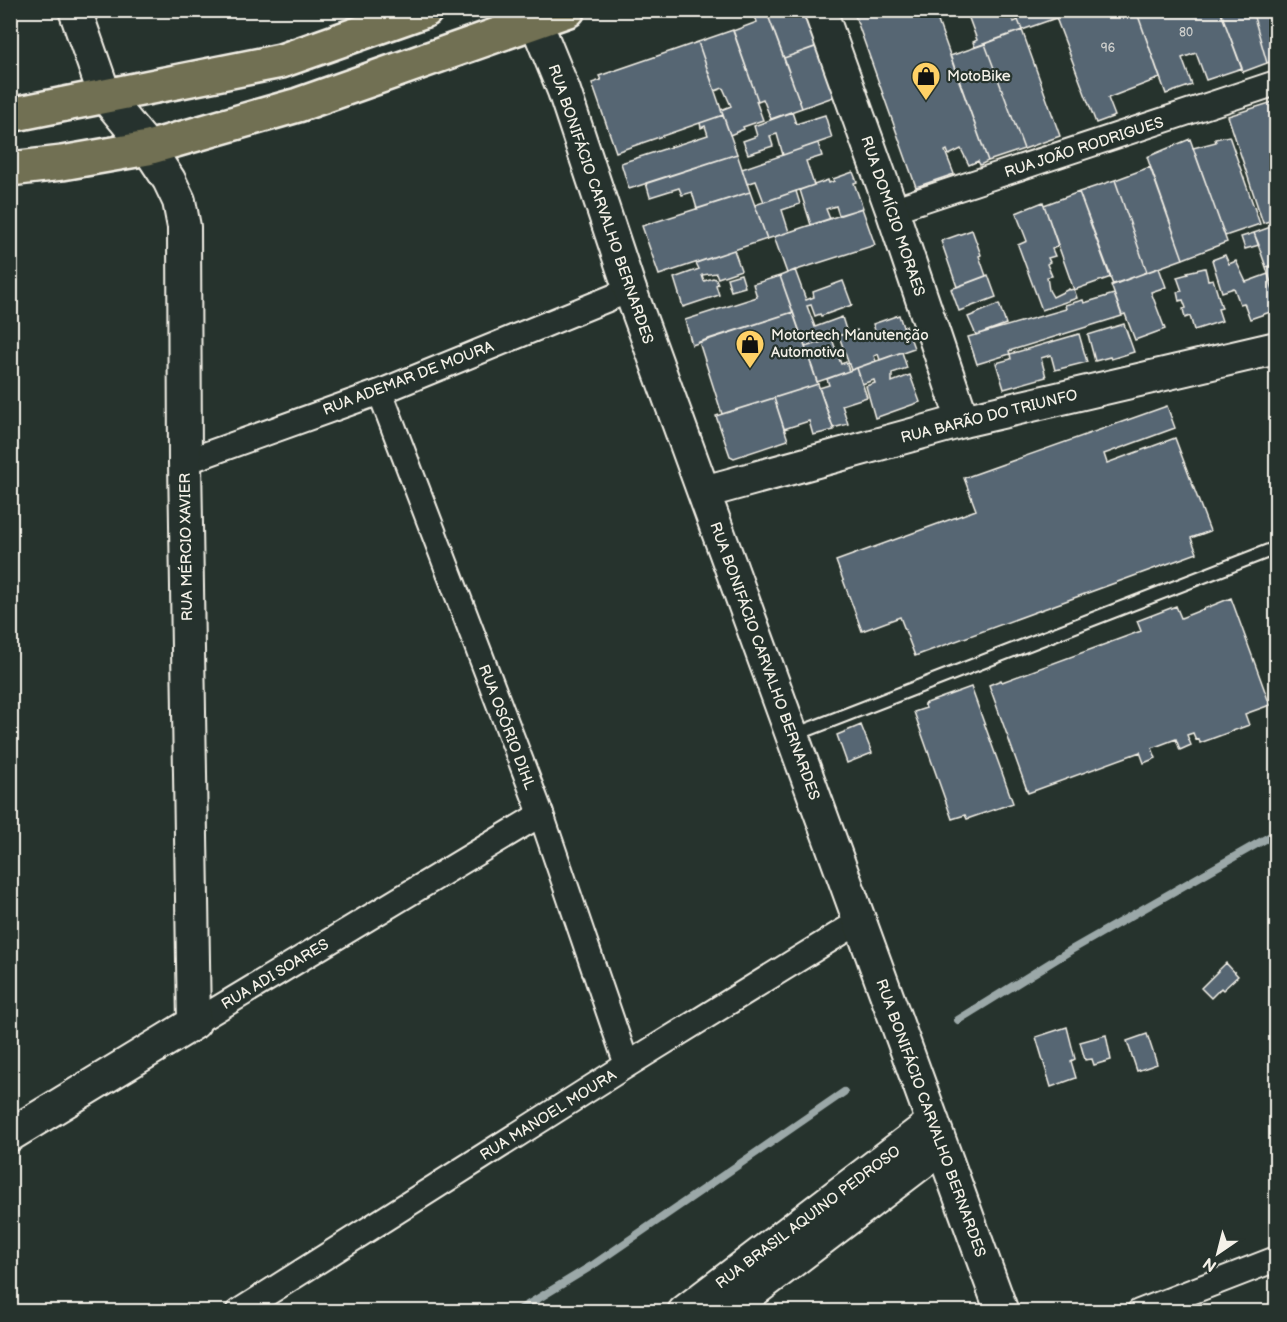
<svg xmlns="http://www.w3.org/2000/svg" width="1287" height="1322" viewBox="0 0 1287 1322" font-family="'Balsamiq Sans',sans-serif">
<rect width="100%" height="100%" fill="#26332d"/>
<filter id="ink" filterUnits="userSpaceOnUse"><feTurbulence type="fractalNoise" baseFrequency=".0167" numOctaves="2"/><feDisplacementMap in="SourceGraphic" scale="12" xChannelSelector="R" yChannelSelector="G"/><feConvolveMatrix kernelMatrix="1 2 1 2 8 2 1 2 1" color-interpolation-filters="sRGB"/></filter>
<g filter="url(#ink)">
<g fill="none" stroke-linecap="round" stroke-linejoin="round">
<path stroke="#9ba8a8" stroke-width="8" d="M958,1020L1071,950L1276,833
M516,1312L593,1265L844,1092"/>
</g>
<path fill="#576673" stroke="#f4f1e8" stroke-width="1.5" d="M753,10H766L802,108L771,119L763,99L758,101L733,31L757,22Z
M766,10H808L820,45L784,58Z
M853,10H934L988,161L980,165L978,161L969,165L961,149L949,155L947,150L945,151L954,174L916,187Z
M966,10H1010L1014,22L1018,20L1022,30L975,47L973,42L977,40Z
M1014,10H1053L1056,18L1022,30Z
M1053,10H1136L1160,78L1108,98L1115,116L1096,123Z
M1136,10H1220L1242,68L1206,80L1196,53L1182,58L1192,85L1166,94Z
M1220,10H1252L1267,63L1243,72Z
M1252,10H1276V60L1267,63Z
M733,30L758,101H756L763,120L743,127L744,129L730,135L721,110L731,106L723,88L715,91L698,42Z
M1022,30L1060,136L1024,149L985,44Z
M698,42L723,115L616,152L592,83L601,80L599,76Z
M985,44L1024,149L988,161L950,56Z
M818,46L836,96L802,108L784,58Z
M1276,101V219L1263,223L1228,116Z
M792,112L796,124L825,115L832,138L783,155L777,134L770,136L773,146L748,154L743,141L757,136L754,126Z
M723,115L737,154L629,189L621,163L708,135L705,126L701,128L700,123Z
M1229,136L1260,224L1225,236L1193,148L1216,142L1215,139Z
M1190,139L1227,242L1183,259L1147,157Z
M818,143L822,156L806,161L814,185L764,202L756,181L747,184L742,169Z
M737,154L750,192L697,209L692,192L682,195L679,188L650,197L646,183Z
M1150,167L1183,259L1147,272L1115,180Z
M853,172L857,182L854,183L863,208L839,215L836,206L826,209L830,219L811,225L800,190L828,180L829,183L834,181L833,179Z
M1115,180L1147,272L1113,285L1079,192Z
M796,191L800,204L782,210L789,232L767,239L755,205Z
M750,192L767,239L659,275L642,226Z
M1079,192L1111,277L1074,290L1044,205Z
M1043,202L1058,246L1052,249L1055,256L1048,258L1050,262L1047,264L1052,276L1047,277L1049,290L1053,297L1069,289L1070,290L1074,289L1077,298L1042,310L1018,245L1027,241L1016,213Z
M862,208L875,245L787,273L774,237Z
M1276,225V264L1266,267L1254,233Z
M972,230L981,255L979,256L986,276L957,287L941,241Z
M1254,233L1259,245L1245,249L1241,237Z
M734,250L741,270L718,278L716,273L702,275L704,281L713,278L716,279L718,284L716,285L719,295L683,307L674,278L699,269L696,263Z
M1225,255L1229,264L1236,261L1246,282L1268,274L1276,299V319L1273,311L1250,319L1244,303L1240,304L1234,288L1222,292L1212,260Z
M1276,264V299L1266,267Z
M1159,268L1166,287L1151,292L1165,329L1135,340L1125,314L1122,315L1111,285Z
M1205,268L1208,280L1213,279L1222,308L1218,309L1222,321L1194,330L1190,316L1185,318L1183,309L1186,308L1183,300L1179,301L1177,292L1182,291L1177,277L1188,274L1187,272Z
M795,270L806,300L814,297L813,292L843,281L852,305L821,316L820,314L815,316L811,305L807,306L815,327L842,317L847,333L805,347L780,276Z
M741,274L745,287L731,291L727,278Z
M988,275L996,297L959,311L951,289Z
M780,276L793,312L692,345L685,320L757,297L753,284Z
M1114,294L1122,316L1009,351L1010,354L977,364L968,337L1066,309L1065,305L1083,300L1084,303Z
M999,304L1006,324L976,335L968,317Z
M793,312L818,384L722,414L699,342Z
M899,315L903,327L906,326L914,348L880,360L878,354L874,356L876,361L851,370L839,336L857,330L860,339L876,333L873,324Z
M1124,324L1134,352L1111,359L1110,357L1095,361L1088,335Z
M1079,334L1087,362L1055,370L1051,355L1041,358L1046,377L1004,389L996,363L1011,359L1010,354Z
M832,339L841,364L846,362L849,371L817,382L805,347Z
M902,352L907,368L892,373V382L910,375L920,402L875,418L866,386L875,383L874,380L862,384L857,368Z
M857,368L867,397L842,405L848,424L833,428L819,388L829,385L827,379Z
M818,384L834,430L813,435L809,421L784,429L774,398Z
M774,398L788,440L734,458L730,456L716,416Z
M1167,406L1175,428L1104,454L1107,463L1175,438L1210,531L1191,538L1197,553L915,656L900,617L862,631L836,561L976,510L964,478Z
M1231,598L1270,705L1245,714L1249,725L1200,743L1199,739L1196,740L1193,733L1187,735L1191,745L1180,750L1176,739L1152,748L1156,758L1144,763L1140,752L1028,793L989,685L1001,680L1002,682L1141,631L1137,621L1176,606L1181,618Z
M971,687L1013,803L967,819L965,815L952,819L914,712L926,708L924,704Z
M861,725L872,753L847,763L837,735Z
M1226,963L1238,976L1223,990L1221,988L1211,998L1201,988Z
M1067,1027L1075,1059L1071,1061L1076,1078L1051,1087L1036,1037Z
M1147,1034L1157,1064L1137,1071L1127,1041Z
M1106,1035L1111,1060L1094,1065L1092,1059L1085,1060L1080,1042Z"/>
<g fill="none" stroke-linecap="round" stroke-linejoin="round">
<g stroke="#f4f1e8" stroke-width="16">
<path id="service" d="M794,735L1276,548"/>
</g>
<g stroke="#f4f1e8" stroke-width="28">
<path id="minor" d="M892,210L1276,83
M380,392L541,814L627,1065
M185,462L380,392L630,290
M194,1023L541,814
M238,1312L627,1065L860,921
M1139,1312L1276,1259"/>
</g>
<g stroke="#f4f1e8" stroke-width="36">
<path id="tertiary" d="M531,10L564,91L630,290L1002,1312
M820,10L892,210L963,421
M704,492L963,421L1276,348
M10,1135L194,1023L185,462L184,227L179,201L169,180L148,148L105,96L75,10
M684,1312L933,1122
M726,1312L942,1147"/>
</g>
<g stroke="#f4f1e8" stroke-width="38">
<path id="primary" d="M10,115L281,61L426,10
M10,169L62,163L148,148L298,105L568,10"/>
</g>
<use href="#service" stroke="#26332d" stroke-width="12"/>
<use href="#minor" stroke="#26332d" stroke-width="24"/>
<use href="#tertiary" stroke="#26332d" stroke-width="32"/>
<use href="#primary" stroke="#716f52" stroke-width="33"/>
</g>
</g>
<defs>
<g id="shop-pin" transform="scale(1.5)"><path d="M0 17L-7.5 6A9.5 9.5 0 1 1 7.5 6Z" fill="#ffd166" stroke="#26332d"/><path d="M-5-2.5h2.3a2.7 3.5 0 0 1 5.4 0H5L5.5 6h-11ZM-1.5-2.5h3a1.5 2.3 0 0 0-3 0Z" fill="#111"/></g>
</defs>
<g fill-rule="evenodd">
<use href="#shop-pin" x="926" y="76"/>
<use href="#shop-pin" x="750" y="344"/>
</g>
<g text-anchor="middle" stroke-width="4.5" stroke-linejoin="round" paint-order="stroke">
<g font-size="12" fill="#cdcecb">
<text x="1186" y="36">80</text>
<text x="1108" y="52">96</text>
</g>
<g font-size="15" fill="#f4f1e8" stroke="#26332d" text-anchor="start">
<text x="947" y="81">MotoBike</text>
<text x="771" y="340">Motortech Manutenção<tspan x="771" dy="17">Automotiva</tspan></text>
</g>
<g font-size="15" fill="#f4f1e8" stroke="#26332d">
<text transform="translate(1084 147) rotate(-18)" y="5">RUA JOÃO RODRIGUES</text>
<text transform="translate(601 204) rotate(71)" y="5">RUA BONIFÁCIO CARVALHO BERNARDES</text>
<text transform="translate(893 216) rotate(71)" y="5">RUA DOMÍCIO MORAES</text>
<text transform="translate(408 378) rotate(-21)" y="5">RUA ADEMAR DE MOURA</text>
<text transform="translate(989 416) rotate(-14)" y="5">RUA BARÃO DO TRIUNFO</text>
<text transform="translate(186 547) rotate(-91)" y="5">RUA MÉRCIO XAVIER</text>
<text transform="translate(765 661) rotate(70)" y="5">RUA BONIFÁCIO CARVALHO BERNARDES</text>
<text transform="translate(507 727) rotate(69)" y="5">RUA OSÓRIO DIHL</text>
<text transform="translate(275 974) rotate(-31)" y="5">RUA ADI SOARES</text>
<text transform="translate(548 1115) rotate(-32)" y="5">RUA MANOEL MOURA</text>
<text transform="translate(931 1118) rotate(70)" y="5">RUA BONIFÁCIO CARVALHO BERNARDES</text>
<text transform="translate(808 1217) rotate(-37)" y="5">RUA BRASIL AQUINO PEDROSO</text>
</g>
</g>
<rect width="1287" height="1322" fill="none" stroke="#26332d" stroke-width="36"/>
<rect x="18" y="18" width="1251" height="1286" fill="none" stroke="#f4f1e8" stroke-width="2" filter="url(#ink)"/>
<g transform="translate(1218 1253) rotate(215)" stroke="#26332d" stroke-width="4.5" paint-order="stroke">
<path d="M0-4.5L10 22L0 15L-10 22Z" fill="#f4f1e8"/>
<text y="-9" font-size="16" font-weight="bold" text-anchor="middle" fill="#f4f1e8">N</text>
</g>
</svg>
